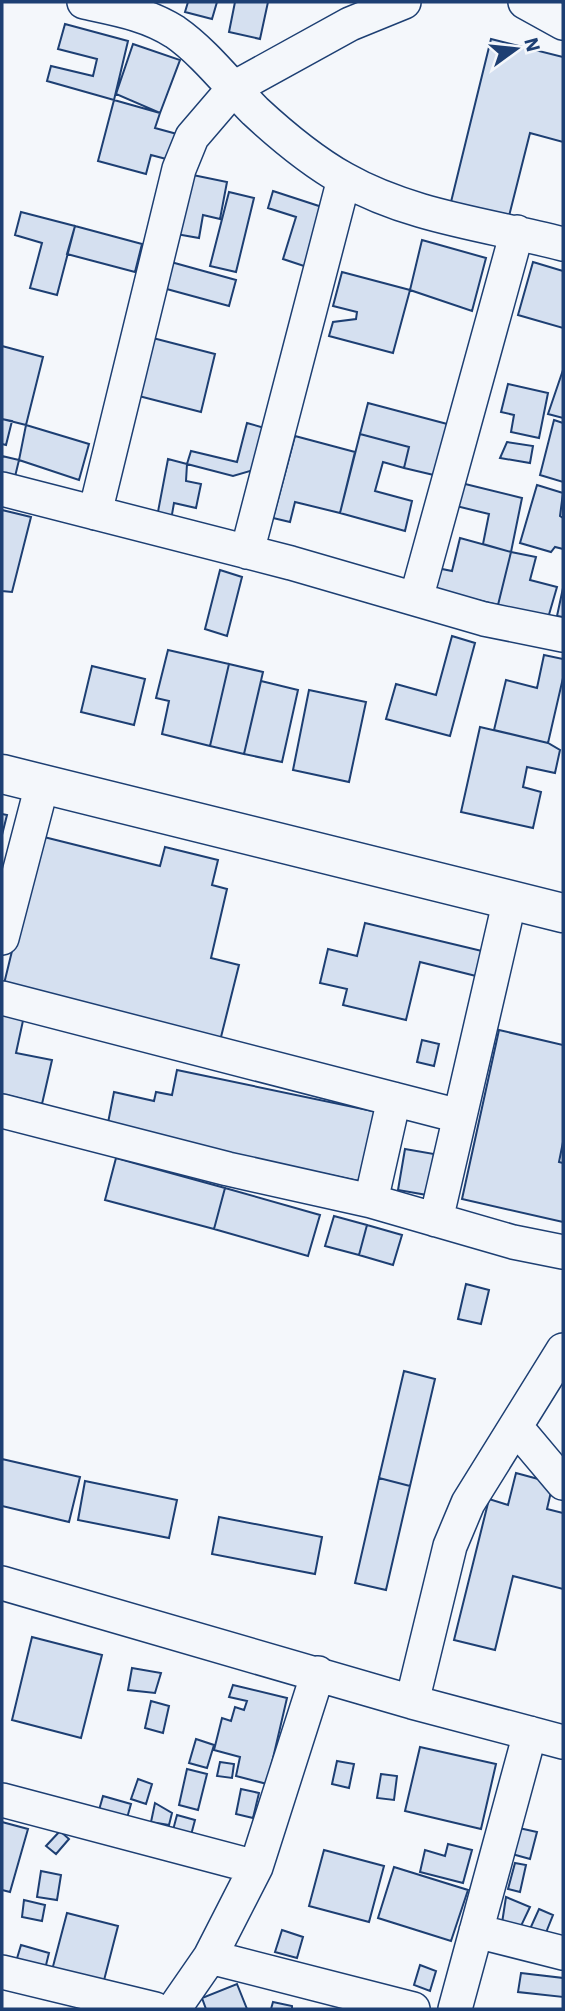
<svg xmlns="http://www.w3.org/2000/svg" width="565" height="2011" viewBox="0 0 565 2011" font-family="'IBM Plex Sans',sans-serif">
<rect width="100%" height="100%" fill="#f4f7fb"/>
<path fill="#d5e0f0" stroke="#1d3f73" stroke-width="2" d="M188,2H217L212,19L185,12Z
M235,2H268L260,39L229,32Z
M65,24L128,41L114,100L47,81L51,66L93,76L97,59L58,49Z
M491,39L563,57V142L530,133L508,220L450,206Z
M133,44L180,60L160,113L116,94Z
M114,100L160,113L155,128L177,134L170,160L151,155L146,174L98,161Z
M188,174L227,182L220,219L203,215L199,238L176,234Z
M273,191L325,208L307,267L283,259L296,217L268,208Z
M229,192L254,198L236,272L210,266Z
M21,212L75,226L57,295L30,288L42,243L15,235Z
M75,226L142,244L135,272L67,254Z
M422,240L486,258L472,311L410,290Z
M171,262L236,280L229,306L163,288Z
M533,262L563,271V328L518,315Z
M342,272L410,290L393,353L329,336L333,322L356,319L357,312L333,306Z
M145,336L215,354L201,412L131,394Z
M2,346L43,357L26,425L2,419Z
M563,370V418L548,414Z
M508,384L548,393L539,438L511,432L514,415L501,412Z
M368,403L451,425L438,476L404,468L409,447L360,434Z
M2,419L12,421L6,445L2,444Z
M554,420L563,423V482L540,475Z
M247,423L268,429L257,469L233,476L187,464L191,451L237,462Z
M26,425L89,444L79,480L19,460Z
M360,434L409,447L404,468L383,462L375,491L412,501L405,531L340,513Z
M295,436L355,452L340,513L295,502L290,522L273,518Z
M507,442L533,446L530,463L500,458Z
M2,456L19,460L13,485L2,482Z
M168,459L187,464L186,481L201,484L196,508L174,503L171,520L157,517Z
M457,482L522,498L511,552L483,544L489,514L452,505Z
M537,485L563,493L560,516L563,518V549L555,547L551,552L520,543Z
M2,510L31,517L12,592L2,591Z
M460,538L511,552L498,605L432,589L437,568L452,571Z
M511,552L536,557L530,580L557,587L548,618L498,605Z
M220,570L242,577L227,636L205,629Z
M563,588V617L557,616Z
M452,636L475,643L450,736L386,719L396,684L436,695Z
M168,650L229,664L210,746L162,734L169,701L156,698Z
M544,655L563,659V678L548,743L494,730L506,680L537,688Z
M229,664L263,672L244,754L210,746Z
M92,666L145,679L134,725L81,712Z
M261,681L298,690L282,762L244,754Z
M309,690L366,702L349,782L293,770Z
M480,727L548,743L560,750L555,773L527,767L523,787L541,792L533,828L461,812Z
M2,814L7,815L2,835Z
M40,836L160,866L165,847L218,860L212,885L227,889L211,958L239,965L220,1041L3,988Z
M365,923L482,951L476,976L420,962L406,1020L343,1005L347,989L320,983L328,949L357,956Z
M2,1011L24,1016L16,1053L52,1060L42,1104L2,1094Z
M499,1030L563,1045V1142L559,1162L563,1163V1222L462,1199Z
M422,1040L439,1044L434,1066L417,1062Z
M177,1070L382,1113L368,1183L107,1128L114,1092L154,1101L156,1092L172,1095Z
M405,1149L434,1154L427,1195L398,1190Z
M116,1158L225,1188L214,1229L105,1200Z
M225,1188L320,1215L308,1256L214,1229Z
M334,1216L367,1225L359,1255L325,1246Z
M367,1225L402,1235L393,1265L359,1255Z
M466,1284L489,1290L481,1324L458,1319Z
M404,1371L435,1379L410,1486L379,1478Z
M2,1459L80,1477L69,1522L2,1506Z
M516,1473L553,1483L547,1509L563,1513V1589L513,1576L495,1650L454,1640L489,1499L508,1505Z
M379,1478L410,1486L386,1590L355,1583Z
M85,1481L177,1500L169,1538L78,1520Z
M219,1517L322,1537L315,1574L212,1554Z
M32,1637L102,1655L81,1738L12,1720Z
M132,1668L161,1673L155,1693L128,1690Z
M233,1685L287,1698L267,1784L236,1776L240,1757L214,1750L222,1718L231,1721L235,1707L244,1710L247,1701L229,1697Z
M151,1701L169,1706L163,1733L145,1728Z
M196,1739L214,1745L207,1768L189,1763Z
M420,1747L496,1764L481,1829L405,1811Z
M337,1761L354,1764L349,1788L332,1784Z
M220,1762L234,1764L232,1778L217,1776Z
M187,1769L207,1774L198,1810L179,1805Z
M381,1774L397,1776L394,1800L377,1798Z
M138,1779L152,1784L146,1804L131,1799Z
M241,1789L259,1793L253,1818L236,1814Z
M103,1796L131,1804L127,1818L99,1810Z
M155,1803L172,1813L169,1825L151,1822Z
M177,1815L195,1820L191,1835L173,1830Z
M2,1822L28,1829L10,1892L2,1890Z
M519,1828L537,1832L530,1859L512,1854Z
M60,1831L69,1839L56,1854L46,1846Z
M448,1844L472,1850L463,1883L420,1872L425,1850L445,1856Z
M324,1850L384,1866L369,1922L309,1906Z
M515,1863L526,1865L520,1892L508,1889Z
M394,1867L468,1890L451,1941L378,1918Z
M41,1871L61,1875L57,1900L37,1897Z
M506,1897L530,1907L521,1926L502,1923Z
M24,1900L45,1905L42,1921L22,1917Z
M539,1909L553,1915L545,1935L530,1929Z
M67,1913L118,1926L102,1988L51,1974Z
M282,1930L303,1937L297,1958L275,1952Z
M21,1945L49,1953L44,1973L15,1965Z
M420,1965L436,1971L430,1991L414,1985Z
M521,1973L563,1978V1997L518,1992Z
M237,1984L247,2009H206L202,1998Z
M273,2002L292,2006V2009H271Z"/>
<g fill="none" stroke-linecap="round" stroke-linejoin="round">
<g stroke="#1d3f73" stroke-width="36">
<path id="minor" d="M84,2C116,9 147,14 175,32C204,52 230,86 255,111C282,136 312,161 344,179C411,217 490,225 563,244
M525,2L563,23
M2,489L291,563L484,619L563,635
M95,513L179,169L192,137L234,88L350,24L404,2
M247,552L344,179
M416,599L517,232
M2,938L42,785
M2,998L459,1116
M2,1111L228,1169L371,1201L513,1242L563,1252
M371,1201L394,1099
M436,1220L510,899
M516,1427L563,1483
M2,1583L412,1702L563,1742
M412,1702L450,1546L468,1503L563,1350
M2,1800L256,1867
M476,1931L563,1953
M210,1957L413,2009
M2,1972L155,2009
M174,2009L210,1957L256,1867L318,1673
M455,2009L530,1733"/>
</g>
<g stroke="#1d3f73" stroke-width="41">
<path id="secondary" d="M2,774L563,913"/>
</g>
<use href="#minor" stroke="#f4f7fb" stroke-width="33"/>
<use href="#secondary" stroke="#f4f7fb" stroke-width="38"/>
</g>
<rect width="565" height="2011" fill="none" stroke="#1d3f73" stroke-width="7"/>
<g transform="translate(516 49) rotate(75)" stroke="#f4f7fb" stroke-width="5" paint-order="stroke">
<path d="M0-5L12 26L0 18L-12 26Z" fill="#1d3f73"/>
<text y="-10" font-size="19" font-weight="bold" text-anchor="middle" fill="#1d3f73">N</text>
</g>
</svg>
